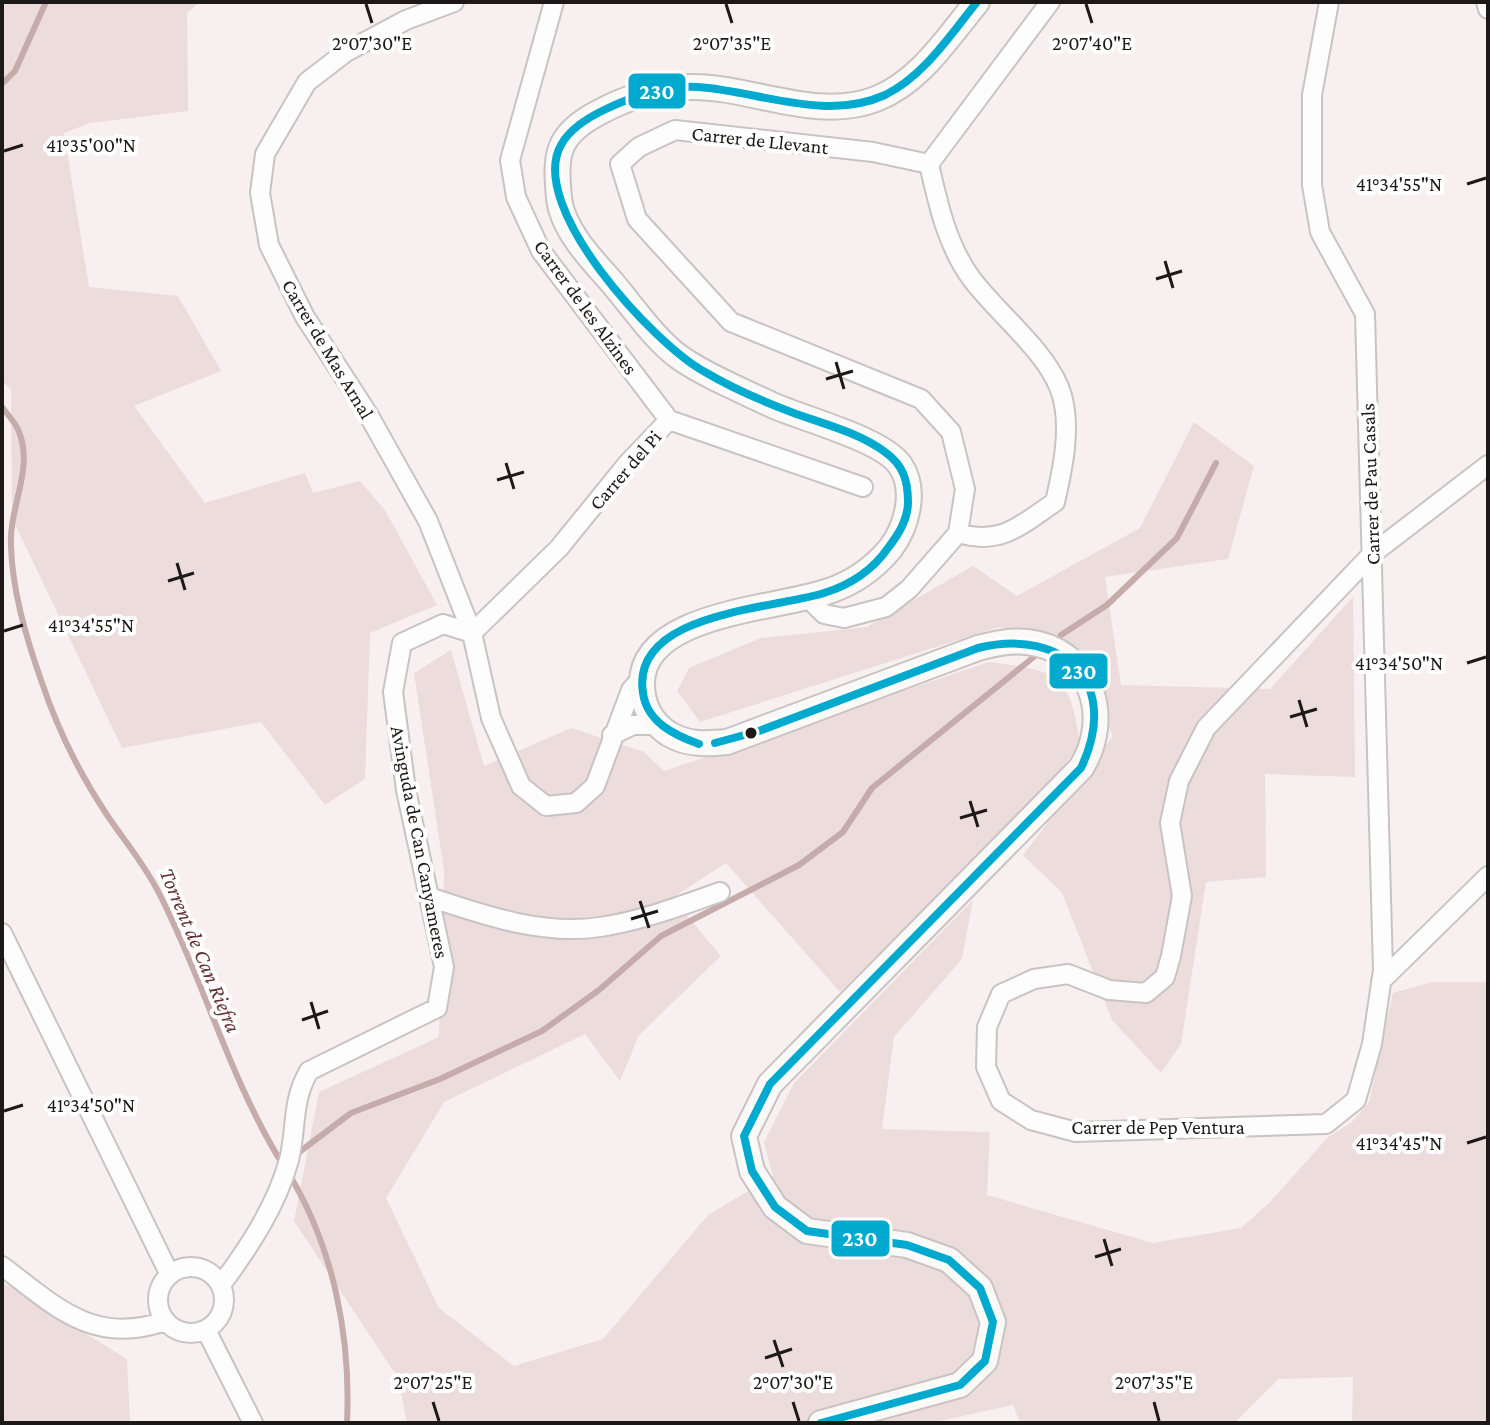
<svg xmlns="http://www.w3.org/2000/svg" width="1490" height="1425" viewBox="0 0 1490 1425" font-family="'Crimson Pro',serif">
<rect width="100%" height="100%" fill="#f8f0f0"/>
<path fill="#eddcdc" d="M2,2H200L187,13L188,111L90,123L64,133L89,287L178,296L221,371L134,406L205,503L305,473L313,493L360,481L385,510L437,605L370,633L365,779L325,805L261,722L122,748L12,518L11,389L2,381Z
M1194,422L1254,466L1228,559L1105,577L1121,685L1270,689L1353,597L1355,777L1265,774L1266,877L1206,882L1181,1044L1161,1073L1112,1020L1062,893L1023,855L1113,736L1083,670L999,627L700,722L677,691L689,668L761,638L867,627L973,566L1017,596L1140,528Z
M451,650L484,766L571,728L644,752L664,771L989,662C1056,670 1071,673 1080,745L1043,792L840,992L726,863L672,898L721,956L639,1035L620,1081L585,1034L444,1102L386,1198L439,1308L514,1366L603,1339L708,1215L773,1176L764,1142L794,1083L973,900L962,959L894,1037L882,1129L990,1132L987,1195L1153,1243L1241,1228L1271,1201L1328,1137L1352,1122L1369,1102L1393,993L1432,982H1488V1423H1352L1353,1377L1279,1379L1234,1423H1020L1013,1405L930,1423H407L398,1378L294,1221L319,1092L439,1037L444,871L414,673Z
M2,1282L127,1359L130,1423H2Z"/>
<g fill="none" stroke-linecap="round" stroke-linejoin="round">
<path stroke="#c6abab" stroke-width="6" d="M2,84L15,71L46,2
M2,407C7,414 16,423 19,432C34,469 9,507 11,545C12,590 26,637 41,680C57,728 79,773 107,815C126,843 145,865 160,895C205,984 230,1080 283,1165
M1061,635L1107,605L1177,538L1216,463
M294,1156L351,1113L440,1079L542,1031L599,990L661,936L799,865L843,832L872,788L1035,656
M289,1174C334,1249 351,1337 347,1423"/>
<g stroke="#c9c3c3" stroke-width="22">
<path id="street" d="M454,2L406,20L346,52L307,82L265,154L260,193L269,245L305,317L368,414L428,521L472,633L559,548L628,463L669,420L863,487
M554,2L510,160L516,197L541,251L669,420
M1329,2L1312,95V185L1320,232L1365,314L1383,970L1372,1044L1356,1100L1326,1124L1076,1132L1031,1120L1001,1101L986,1067L987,1027L1001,994L1034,979L1068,974L1109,990L1146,993L1165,977L1171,956L1182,896L1170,823L1179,781L1206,728L1372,554L1488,465
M1486,2L1488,9
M929,164C938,204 947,245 971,278C996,312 1043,348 1059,387C1073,421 1063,468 1055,502C1021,525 1001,546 958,533
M929,164L1050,2
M808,598L824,614L844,618L886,607L909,589L958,533L965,489L951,432L921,399L731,322L637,219L620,164L639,147L675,130L873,152L929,164
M612,735L633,725H658
M429,897C483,915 543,936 600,927C641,921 680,906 720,892
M2,933L170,1275
M1381,981L1488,876
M2,1266C56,1307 94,1346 165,1321
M158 1300a33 33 0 1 1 66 0a33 33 0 1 1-66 0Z
M221,1285C249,1247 276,1207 289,1160C297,1128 291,1102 309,1071L437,1008L444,967L406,790L393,692L402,643L443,624L472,633L491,718L521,786L546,806L576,803L595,786L631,690L641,679
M206,1330L253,1423"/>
</g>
<g stroke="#c9c3c3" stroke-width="28">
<path id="secondary" d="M821,1423L960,1385L985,1361L993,1322L980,1288L949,1260L907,1245L807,1231L775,1207L752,1171L744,1136L770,1084L1081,768C1113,717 1091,649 1027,642C1010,640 994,644 978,648L727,742C706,744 688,745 669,734C652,723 642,705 642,684C641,612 780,609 829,591C853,583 874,568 890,549C907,527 917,490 900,465C882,439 803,419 772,405C743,391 706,376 679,357C653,338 631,304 609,279C590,258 562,228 559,198C555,155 556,135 598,113C625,98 659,87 691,87C750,86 816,122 876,99C920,82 948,37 977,2"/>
</g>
<use href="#street" stroke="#fefdfd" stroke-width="18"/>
<use href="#secondary" stroke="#fbf8f8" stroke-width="24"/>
<g stroke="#fff" stroke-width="14">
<path id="bus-1" d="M715,743L759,731L978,648C1065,627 1121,684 1081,768L770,1084L744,1136L752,1171L775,1207L807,1231L907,1245L949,1260L980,1288L993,1322L985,1361L960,1385L821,1423
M699,744C674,735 647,722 643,693C630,612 774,609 824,593C850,585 872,571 888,548C898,535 908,520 908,502C908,480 903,465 885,452C858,432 823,424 791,412C762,401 732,388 705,372C655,345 526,207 561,145C570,128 589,117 606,109C633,96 667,85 698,87C758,91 826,122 885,95C924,76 951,34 977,2"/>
</g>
<use href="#bus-1" stroke="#00a9ce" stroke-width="8"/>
</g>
<path fill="none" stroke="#1e1919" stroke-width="3" d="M366,4L372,23M726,4L732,23M1086,4L1092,23M4,151L23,145M1467,184L1486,178M1165,261L1173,288M1156,279L1182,271M836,362L844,389M826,379L853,371M506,463L514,489M497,480L524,472M177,563L185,590M168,581L194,573M4,631L23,625M1467,663L1486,657M1299,700L1307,727M1290,717L1317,709M970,801L978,827M960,818L987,810M640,901L649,928M631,919L658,911M311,1002L319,1029M302,1020L328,1011M4,1111L23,1105M1467,1143L1486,1137M1104,1239L1112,1266M1095,1257L1121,1249M774,1340L783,1367M765,1358L792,1349M433,1402L439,1421M793,1402L799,1421M1154,1402L1159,1421"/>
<circle fill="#1e1919" stroke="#fff" stroke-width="3" cx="751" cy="733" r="7"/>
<g text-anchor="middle" stroke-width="8" stroke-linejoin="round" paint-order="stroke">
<g font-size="20" fill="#1e1919" stroke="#fff">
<text transform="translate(760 140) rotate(6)" y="7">Carrer de Llevant</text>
<text transform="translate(586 307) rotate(54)" y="7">Carrer de les Alzines</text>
<text transform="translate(328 349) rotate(59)" y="7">Carrer de Mas Arnal</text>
<text transform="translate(625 470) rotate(-49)" y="7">Carrer del Pi</text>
<text transform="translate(1370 484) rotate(-92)" y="7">Carrer de Pau Casals</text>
<text transform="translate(420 842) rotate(79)" y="7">Avinguda de Can Canyameres</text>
<text x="1158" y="1134">Carrer de Pep Ventura</text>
</g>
<g font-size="22" font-style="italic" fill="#643236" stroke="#fff">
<text transform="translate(201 950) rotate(67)" y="8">Torrent de Can Riefra</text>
</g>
</g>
<g font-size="20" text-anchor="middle" fill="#1e1919" stroke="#fff" stroke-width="8" stroke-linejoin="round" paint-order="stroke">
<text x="372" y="50">2°07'30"E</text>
<text x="732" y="50">2°07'35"E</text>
<text x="1092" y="50">2°07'40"E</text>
<text x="91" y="152">41°35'00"N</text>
<text x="1399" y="191">41°34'55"N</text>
<text x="91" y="632">41°34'55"N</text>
<text x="1399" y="670">41°34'50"N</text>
<text x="91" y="1112">41°34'50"N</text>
<text x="1399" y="1150">41°34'45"N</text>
<text x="433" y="1389">2°07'25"E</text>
<text x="793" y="1389">2°07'30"E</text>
<text x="1154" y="1389">2°07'35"E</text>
</g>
<g stroke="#fff" stroke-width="3">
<rect x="627" y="72" width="60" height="38" rx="8" fill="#00a9ce"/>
<rect x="1048" y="652" width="61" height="38" rx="8" fill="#00a9ce"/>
<rect x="830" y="1219" width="61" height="39" rx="8" fill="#00a9ce"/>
</g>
<g font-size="22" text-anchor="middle" font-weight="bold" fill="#fff">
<text x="657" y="99">230</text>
<text x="1079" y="679">230</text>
<text x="860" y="1246">230</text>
</g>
<rect width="1490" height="1425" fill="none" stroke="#1e1919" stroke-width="8"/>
</svg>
